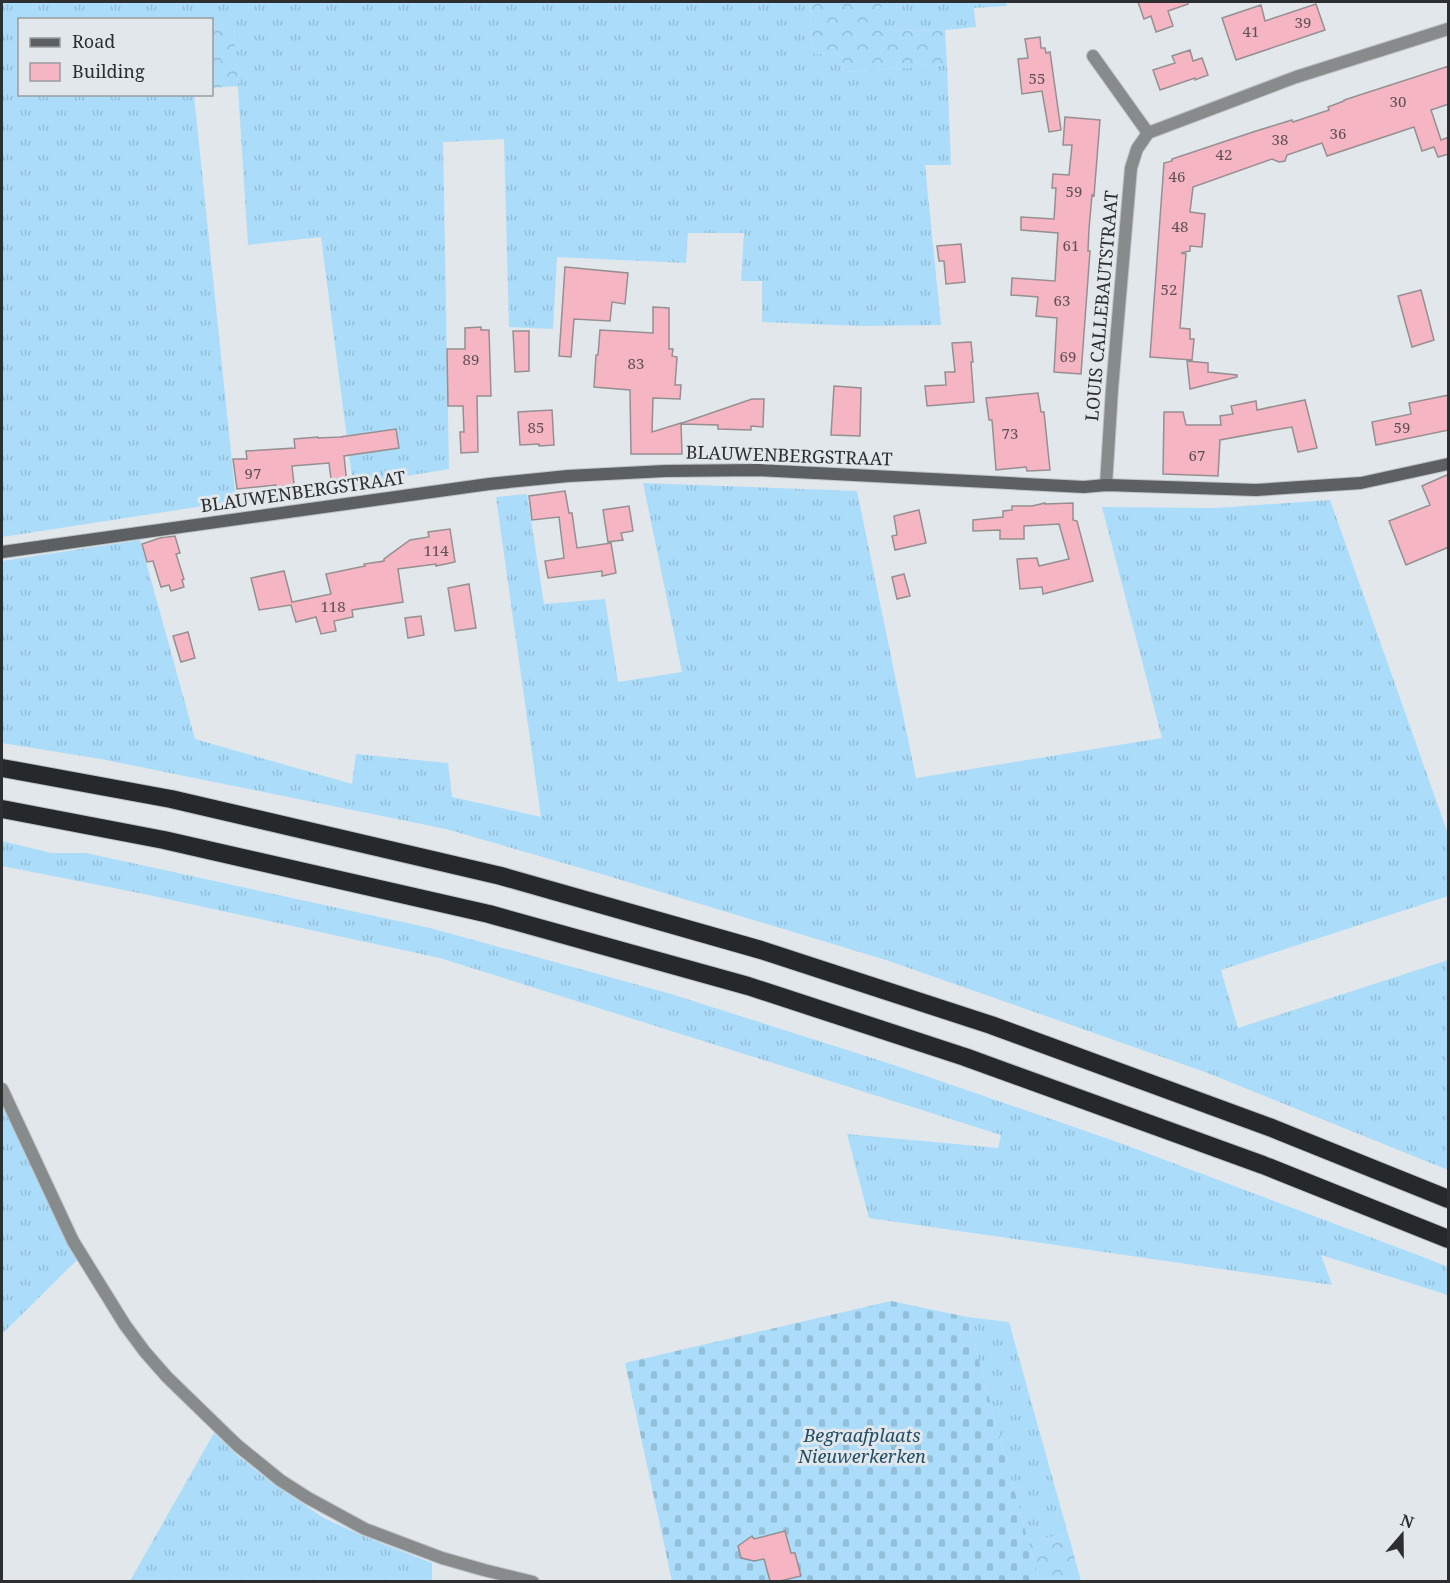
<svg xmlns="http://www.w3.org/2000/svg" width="1450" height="1583" viewBox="0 0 1450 1583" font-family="'Noto Serif',serif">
<defs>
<pattern id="grass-tufts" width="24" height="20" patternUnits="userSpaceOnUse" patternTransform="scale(1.5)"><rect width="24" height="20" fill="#abddfa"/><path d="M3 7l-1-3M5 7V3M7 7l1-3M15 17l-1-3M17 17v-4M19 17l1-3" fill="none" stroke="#93bed7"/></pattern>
<pattern id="forest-crowns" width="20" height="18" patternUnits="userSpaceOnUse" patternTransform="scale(1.5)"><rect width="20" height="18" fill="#abddfa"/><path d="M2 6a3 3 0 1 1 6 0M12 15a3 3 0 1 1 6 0" fill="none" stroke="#93bed7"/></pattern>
<pattern id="cemetery-stones" width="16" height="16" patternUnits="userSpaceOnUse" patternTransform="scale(1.5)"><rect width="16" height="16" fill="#abddfa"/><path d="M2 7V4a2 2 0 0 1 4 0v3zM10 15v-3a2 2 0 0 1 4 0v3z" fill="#93bed7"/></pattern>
</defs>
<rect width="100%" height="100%" fill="#e1e7eb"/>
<path fill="url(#grass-tufts)" d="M2,2H810L812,53L842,55L843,72L947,65L951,165H925L941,325L862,326L762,322V281H741L744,233H688L686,263L557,257L553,329L509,327L504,139L443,142L449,469L353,485L321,237L248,245L234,26L212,29V20H20V94L194,95L236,501L2,537Z
M881,2H1006L1007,6L974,8L976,27L945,30L883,31Z
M643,483L857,491L916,778L1162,738L1102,507L1215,508L1330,500L1448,834V896L1221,970L1238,1028L1448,960V1170L1205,1072L889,961L598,873L446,829L101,759L2,743V561L140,540L195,739L352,784L356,754L448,763L452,797L541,817L496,497L527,494L544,604L605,599L618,682L682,672Z
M2,841L51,853H86L430,928L671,994L891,1064L1120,1143L1423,1257L1448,1267V1295L1321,1255L1332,1285L869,1218L847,1134L998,1148L1001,1135L440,958L139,893L2,866Z
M2,1101L77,1260L2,1334Z
M967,1317L1009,1322L1068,1534L1028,1541Z
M214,1433L237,1455L275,1485L324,1518L363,1536L432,1563V1581H130Z"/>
<path fill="url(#forest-crowns)" d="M810,2H881L884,31L945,30L947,65L843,72L842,55L812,53Z
M234,25L238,86L212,88V29Z
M1068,1534L1081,1581H1039L1028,1541Z"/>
<path fill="url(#cemetery-stones)" d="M891,1301L967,1317L1039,1581H672L625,1363Z"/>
<path fill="#f5b5c3" stroke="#968f91" stroke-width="1.5" d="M1138,2H1187L1188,4L1168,11L1173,26L1156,32L1151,16L1144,19Z
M1316,4L1325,30L1236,60L1222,18L1261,5L1265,21Z
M1040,37L1041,48H1045L1046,53L1050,52L1061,130L1049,132L1042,91L1022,94L1018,59L1028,58L1025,39Z
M1190,50L1193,61L1202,58L1208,75L1195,80V78L1160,90L1153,70L1175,63L1172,56Z
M1449,66V104L1431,110L1441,140L1449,137V154L1438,157L1434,147L1422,151L1414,127L1327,156L1322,143L1287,155L1285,161L1279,162L1272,159L1193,187L1190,212L1205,214L1202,247L1190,246V251L1181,253L1186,254L1180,328L1190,329V339H1194L1192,360L1150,357L1164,163L1172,161V159L1256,131L1292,120L1293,122L1329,110L1328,107L1344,101V100Z
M1065,117L1100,120L1094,196L1092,195L1089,229L1088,251H1090L1081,374L1054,372L1057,318L1036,316L1038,297L1011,295L1012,278L1055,281L1058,233L1021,230V217L1054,219L1056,188H1052L1053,174L1069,175L1072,145H1063Z
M961,244L965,282L946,284L944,261H939L937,246Z
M565,267L628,273L625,304L612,302L610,321L574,319L571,357L559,356Z
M1421,290L1434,340L1412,347L1398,296Z
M653,307L669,308V349H673L672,356L677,357L675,385H681L680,399L653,398L652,432L681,423L682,454H631L630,390L594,387L596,355H598L600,330L653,333Z
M481,327V330H489L491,396H477L478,452L461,453L460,432H464L463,406H448L447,349H465V328Z
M513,331H529V371L515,372Z
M971,342L973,362H971L974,402L927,406L925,386L946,385L945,372H955L952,343Z
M1187,361L1208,363V372L1237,375V377L1190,389Z
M834,386L861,388L860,436L831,435Z
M1038,393L1041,412H1044L1050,470L1027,471L1026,467L996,470L992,420H989L986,398Z
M1449,395V430L1376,445L1372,422L1411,414L1409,403Z
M752,399H764L763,427L751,426V430L718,429V425L682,424V423Z
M1305,400L1317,448L1298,452L1292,427L1274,430L1220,440L1218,476L1163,474L1164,412H1183L1186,425H1221L1220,416L1233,414L1231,406L1256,401L1257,410Z
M552,410L554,445L539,446V444L520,445L518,412Z
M396,429L399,448L344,456L347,484L332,486L329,463L292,466L294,484L276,487V485L237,489L233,459H247L246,451L295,448L294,439L318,437V438L340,437Z
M1449,474V547L1406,565L1389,521L1430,505L1422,486Z
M565,491L569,513H572L577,548L611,543L616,573L602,576V571L548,578L545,561L564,558L559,517L532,520L529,496Z
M1045,503V504L1073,503V520L1077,521L1093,581L1043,594L1042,587L1020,589L1017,559L1037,558L1039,566L1069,559L1059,524L1024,526V539H1000V530L973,531V520L1003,517V511L1012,510V506H1032Z
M629,506L633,531L621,533L623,540L608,542L603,510Z
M919,510L926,543L895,550L892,536L897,535L894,516Z
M450,529L455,562L436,566V564L398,569L403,602L352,610L353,617L334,621L336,631L321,634L316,617L296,622L291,605L259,610L251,578L284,571L292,602L331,594L326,574L365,566L364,564L384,561V559L410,540L429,537L428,532Z
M175,536L180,553L176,554L184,579L182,580L184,587L171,591L169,585L161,587L153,561L147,562L142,544L160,538Z
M904,574L910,596L897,599L892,577Z
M469,584L476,628L455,631L448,588Z
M421,616L424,635L408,638L405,618Z
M188,632L195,658L181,662L173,636Z
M785,1531L791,1553H795L801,1576L780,1581H770L764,1559L754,1561L741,1558L738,1546L752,1536L754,1539Z"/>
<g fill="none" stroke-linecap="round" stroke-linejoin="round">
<g stroke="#bdc2c6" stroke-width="14">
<path id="street" d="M1093,56L1148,133
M1106,485L1112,389L1131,168L1137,149L1148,133L1296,77L1448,29
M2,1089L73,1241L125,1325L145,1352L167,1377L237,1445L280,1480L308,1498L365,1529L442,1558L484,1570L533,1582"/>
</g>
<g stroke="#bdc2c6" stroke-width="14">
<path id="secondary" d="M2,552L489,484L568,476L665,471L758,470L1084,487L1106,485L1256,490L1361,483L1448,464"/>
</g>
<g stroke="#bdc2c6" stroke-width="20">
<path id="highway" d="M2,768L171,799L501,876L761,950L991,1025L1272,1128L1448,1199
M2,809L164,840L489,914L748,986L965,1057L1263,1165L1448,1239"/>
</g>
<use href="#street" stroke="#888b8c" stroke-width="12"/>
<use href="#secondary" stroke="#5c6062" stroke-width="12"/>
<use href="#highway" stroke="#25292c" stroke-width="18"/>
</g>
<g text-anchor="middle" stroke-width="6" stroke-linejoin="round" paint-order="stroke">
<g font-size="15" fill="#5e5055">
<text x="1303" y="28">39</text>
<text x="1251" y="37">41</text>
<text x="1037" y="84">55</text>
<text x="1398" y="107">30</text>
<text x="1338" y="139">36</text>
<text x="1280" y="145">38</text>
<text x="1224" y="160">42</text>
<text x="1177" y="182">46</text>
<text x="1074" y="197">59</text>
<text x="1180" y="232">48</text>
<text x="1071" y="251">61</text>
<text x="1169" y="295">52</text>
<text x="1062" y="306">63</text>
<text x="1068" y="362">69</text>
<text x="471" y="365">89</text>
<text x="636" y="369">83</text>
<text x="536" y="433">85</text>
<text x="1402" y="433">59</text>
<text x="1010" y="439">73</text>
<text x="1197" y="461">67</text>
<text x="253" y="479">97</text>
<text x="436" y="556">114</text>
<text x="333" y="612">118</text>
</g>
<g font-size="18" fill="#2c2e30" stroke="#e1e7eb">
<text transform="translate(1102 306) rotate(-85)" y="6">LOUIS CALLEBAUTSTRAAT</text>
<text transform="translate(789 456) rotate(2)" y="6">BLAUWENBERGSTRAAT</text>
<text transform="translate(303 492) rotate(-8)" y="6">BLAUWENBERGSTRAAT</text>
</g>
<g font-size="18" font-style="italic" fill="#214e65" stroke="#e1e7eb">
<text x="862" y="1442">Begraafplaats<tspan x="862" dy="21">Nieuwerkerken</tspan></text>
</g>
</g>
<rect width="1450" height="1583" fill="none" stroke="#2c2e30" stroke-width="6"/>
<rect x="18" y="18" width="195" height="78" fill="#e1e7eb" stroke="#999da0" stroke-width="1.5"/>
<rect x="30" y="38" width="30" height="9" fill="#5c6062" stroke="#999da0" stroke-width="1.5"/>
<text x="72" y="48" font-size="18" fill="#2c2e30">Road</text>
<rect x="30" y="63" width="30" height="18" fill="#f5b5c3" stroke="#999da0" stroke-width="1.5"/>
<text x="72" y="78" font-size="18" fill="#2c2e30">Building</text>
<g transform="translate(1402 1535) rotate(20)" stroke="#e1e7eb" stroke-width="4.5" paint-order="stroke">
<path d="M0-4.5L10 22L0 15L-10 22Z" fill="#2c2e30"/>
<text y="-9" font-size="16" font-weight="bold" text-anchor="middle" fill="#2c2e30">N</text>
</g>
</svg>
